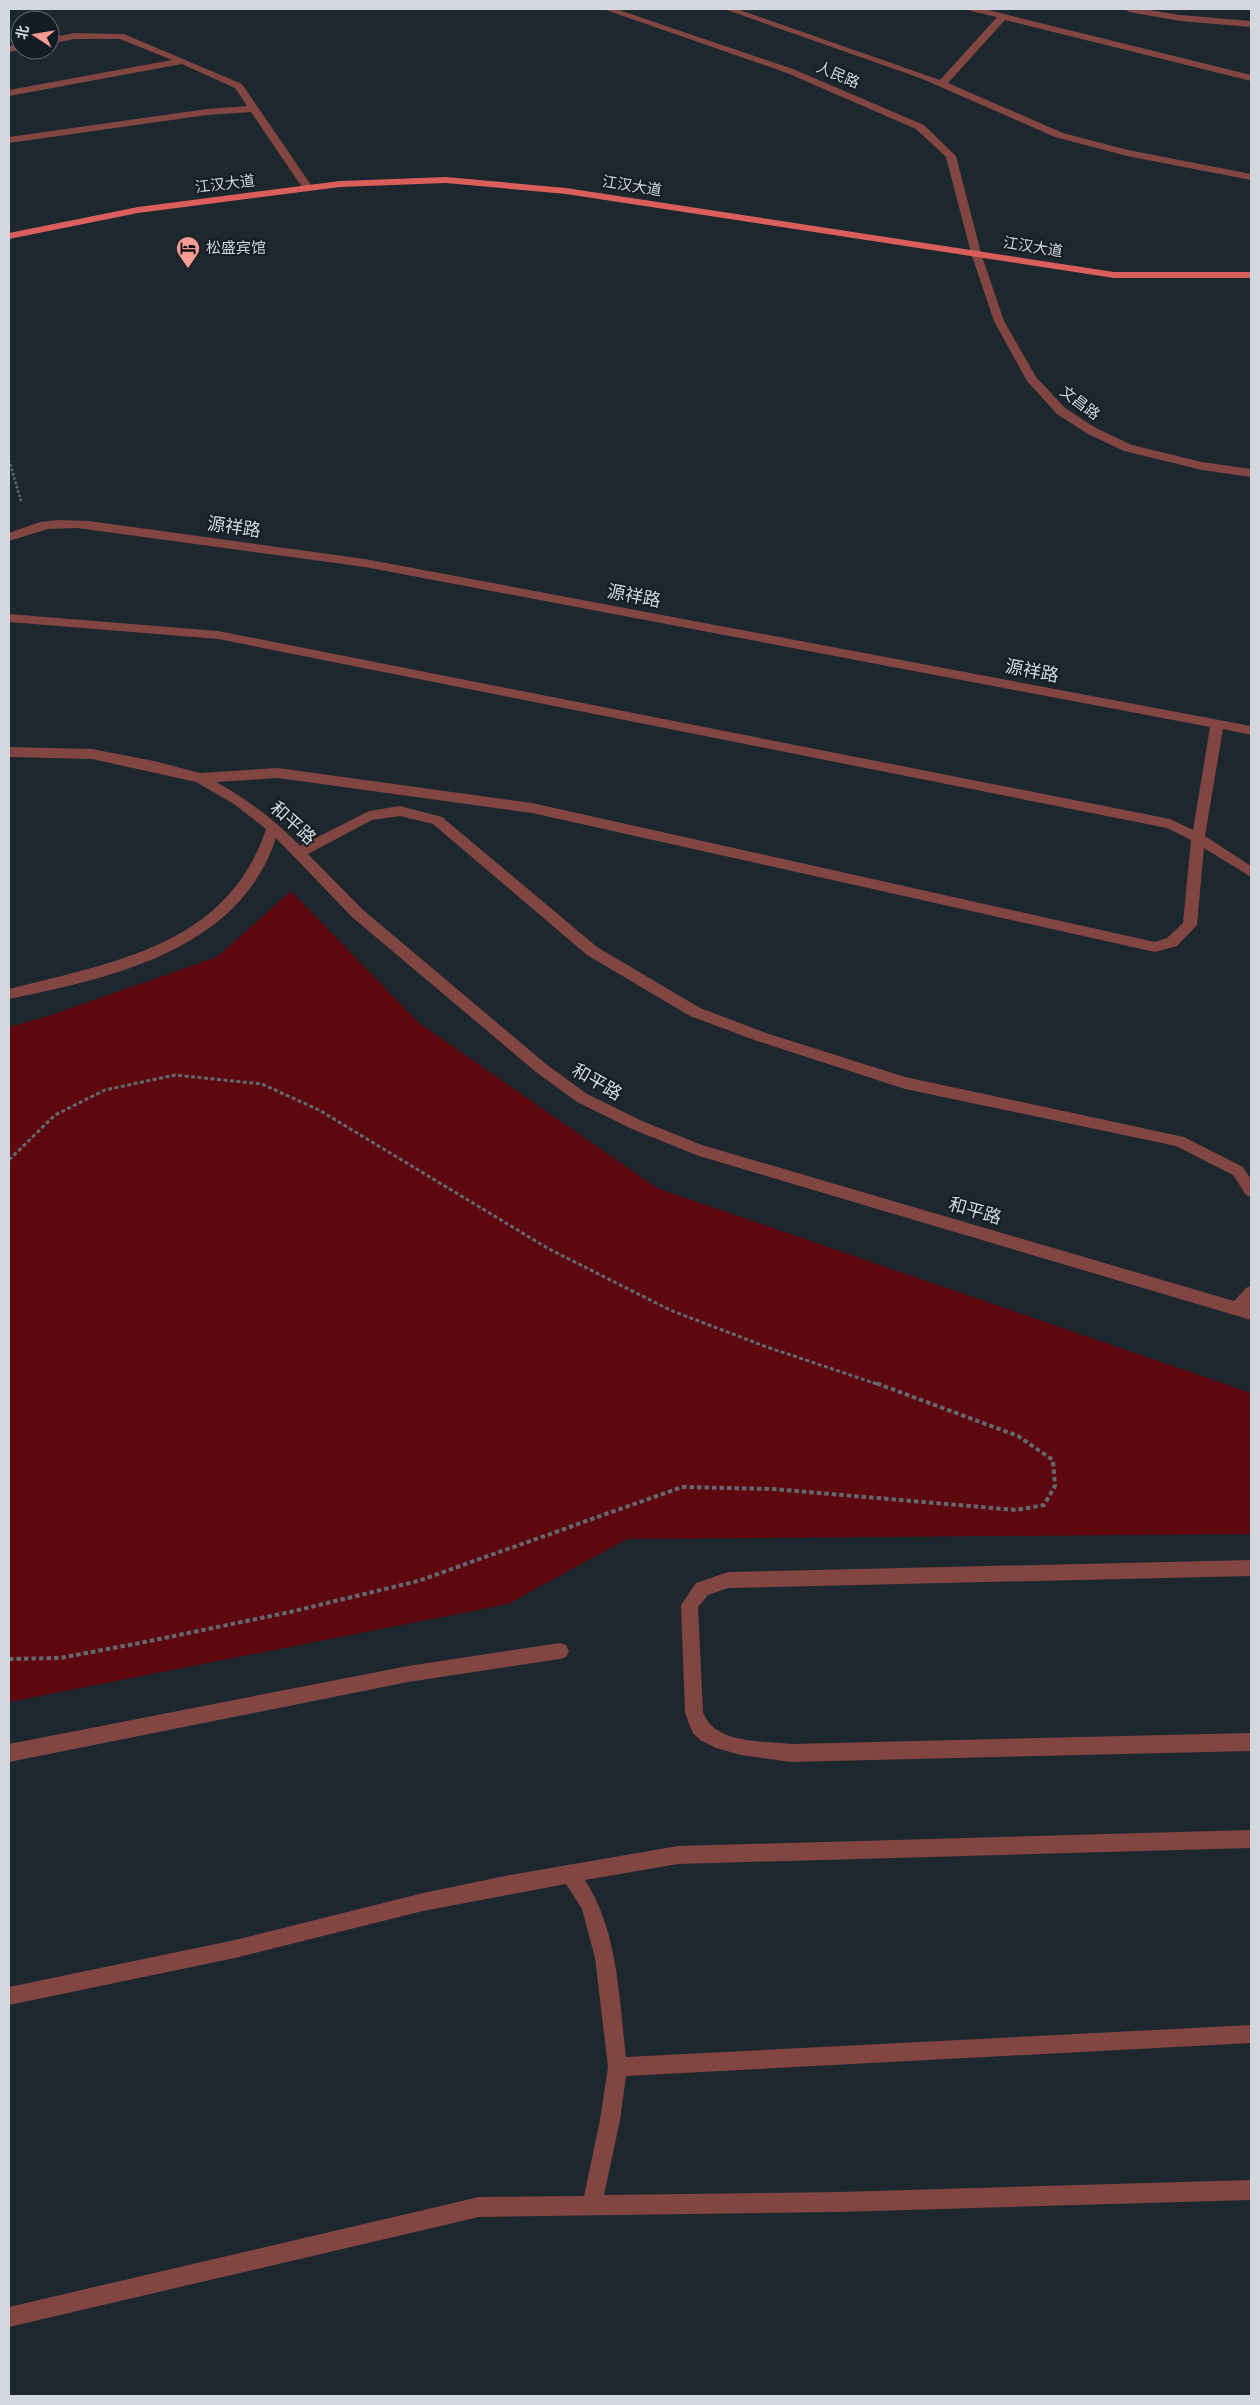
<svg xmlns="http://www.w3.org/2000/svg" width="1260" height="2405" viewBox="0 0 1260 2405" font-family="Inter,'Noto Sans SC',sans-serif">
<rect width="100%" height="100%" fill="#1d272e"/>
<path fill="#5d070e" d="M291,891L419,1023L657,1188L1251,1393V1534L627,1539L508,1604L9,1702V1027L48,1016L217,957Z"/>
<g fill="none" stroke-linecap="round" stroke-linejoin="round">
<path stroke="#626a70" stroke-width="2.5" stroke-dasharray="2.5 2" stroke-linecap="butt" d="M9,460L21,501"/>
<path stroke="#626a70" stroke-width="3" stroke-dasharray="4 2.5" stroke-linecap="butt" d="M9,1160L55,1115L105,1090L175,1075L262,1084L319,1110L549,1249L670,1310L764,1346L877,1384"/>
<path stroke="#626a70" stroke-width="4" stroke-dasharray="4.5 3" stroke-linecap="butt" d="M9,1659L60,1658L145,1642L290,1612L418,1581L682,1487L773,1489L1016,1510L1044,1505L1055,1486L1053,1460L1018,1436L873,1382"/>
<path fill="#814542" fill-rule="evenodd" d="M603,9H616L793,69L924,125L956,156L981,253L1004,321L1036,377L1065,408L1096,428L1132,445L1202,462L1251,469V477L1202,470L1124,451L1088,434L1057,414L1027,381L994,321L971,253L946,157L916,129L787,73Z
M724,9H737L940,80L997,17L971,11L969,9H984L1251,75V81L1005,20L948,83L1063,133L1128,150L1251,174V180L1127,156L1055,137L920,78Z
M1124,9H1143L1180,15L1251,21V27L1180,21L1129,12Z
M74,33L124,34L242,84L313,188L308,191L304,190L251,112L207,115L9,143V137L207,109L247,106L235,88L182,64L9,96V90L172,60L120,39H74L50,44V38Z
M20,44V50L9,52V46Z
M57,520L89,521L365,559L1251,726V735L1223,729L1205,836L1251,866V877L1204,848L1197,925L1177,946L1155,952L532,813L278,778L216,782C248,800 275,820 300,846L369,811L400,806L442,817L597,947L700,1008L766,1033L905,1077L1184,1137L1243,1167L1251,1179V1197L1246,1195L1233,1175L1176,1146L905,1089L757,1041L690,1016L587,955L433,824L400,816L372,820L308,854L362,909L546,1064L587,1094L642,1121L702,1145L1234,1301L1246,1288L1251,1286V1320L699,1156L632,1129L577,1102L536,1072L352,917L276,838C239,951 110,978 9,999V989C113,962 227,946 266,829L234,804L196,782L92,759L9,757V747L92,749L154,761L200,773L278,768L532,803L1155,942L1167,938L1183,923L1191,840L1167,828L218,639L9,622V614L218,631L1170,819L1193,830L1210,727L365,567L77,528L48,529L9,541V533L40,522Z
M1251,1560V1576L728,1588L708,1595L698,1607L703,1712C714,1744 763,1741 791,1744L1251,1733V1751L791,1762L741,1755L716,1748L700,1740L693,1733L689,1724L685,1712L681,1605L696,1583L728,1572Z
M560,1643L566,1645L569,1651L566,1657L560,1659L408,1682L9,1762V1744L408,1666Z
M1251,1830V1848L678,1864L585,1880C618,1931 619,1998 626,2057L1251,2025V2043L626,2076L620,2120L604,2195L839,2192L1251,2180V2200L839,2212L479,2217L9,2327V2307L479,2197L584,2196L600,2120L608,2067L595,1958L582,1909L566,1884L423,1911L235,1958L9,2005V1987L235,1940L423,1893L510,1875L678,1846Z"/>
<path fill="#da5f5b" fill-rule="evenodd" d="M446,177L566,188L1114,272H1251V278H1114L566,194L446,183L340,187L138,213L9,239V233L138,207L340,181Z"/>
</g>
<defs>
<g id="hotel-pin" transform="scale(1.25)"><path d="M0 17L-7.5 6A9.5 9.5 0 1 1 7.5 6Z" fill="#f59c95" stroke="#141d24"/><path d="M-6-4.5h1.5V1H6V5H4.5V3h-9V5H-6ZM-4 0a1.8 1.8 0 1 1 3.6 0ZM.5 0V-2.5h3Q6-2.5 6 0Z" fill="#111"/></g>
</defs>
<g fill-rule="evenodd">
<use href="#hotel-pin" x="188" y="248"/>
</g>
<g text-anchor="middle" stroke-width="4" stroke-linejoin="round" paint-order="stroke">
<g font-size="15" fill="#d2d8dd" stroke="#141d24">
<text transform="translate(838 75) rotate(23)" y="5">人民路</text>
<text transform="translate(225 184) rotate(-7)" y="5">江汉大道</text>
<text transform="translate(632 186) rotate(9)" y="5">江汉大道</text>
<text transform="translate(1033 247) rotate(9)" y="5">江汉大道</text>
<text transform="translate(1080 403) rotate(37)" y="5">文昌路</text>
</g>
<g font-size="15" fill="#d2d8dd" stroke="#141d24" text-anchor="start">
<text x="206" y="253">松盛宾馆</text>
</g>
<g font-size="18" fill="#d2d8dd" stroke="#141d24">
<text transform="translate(234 527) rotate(8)" y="6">源祥路</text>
<text transform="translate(634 596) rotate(11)" y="6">源祥路</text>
<text transform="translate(1032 671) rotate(11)" y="6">源祥路</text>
<text transform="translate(293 823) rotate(42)" y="6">和平路</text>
<text transform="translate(597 1082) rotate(30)" y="6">和平路</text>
<text transform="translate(975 1211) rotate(16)" y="6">和平路</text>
</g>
</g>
<rect width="1260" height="2405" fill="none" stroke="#d2d8dd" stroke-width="20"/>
<g transform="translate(35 35) rotate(282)"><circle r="24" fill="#141d24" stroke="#60686e"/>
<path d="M0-4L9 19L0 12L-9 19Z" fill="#f59c95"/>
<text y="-8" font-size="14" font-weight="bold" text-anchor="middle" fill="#d2d8dd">北</text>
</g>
</svg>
